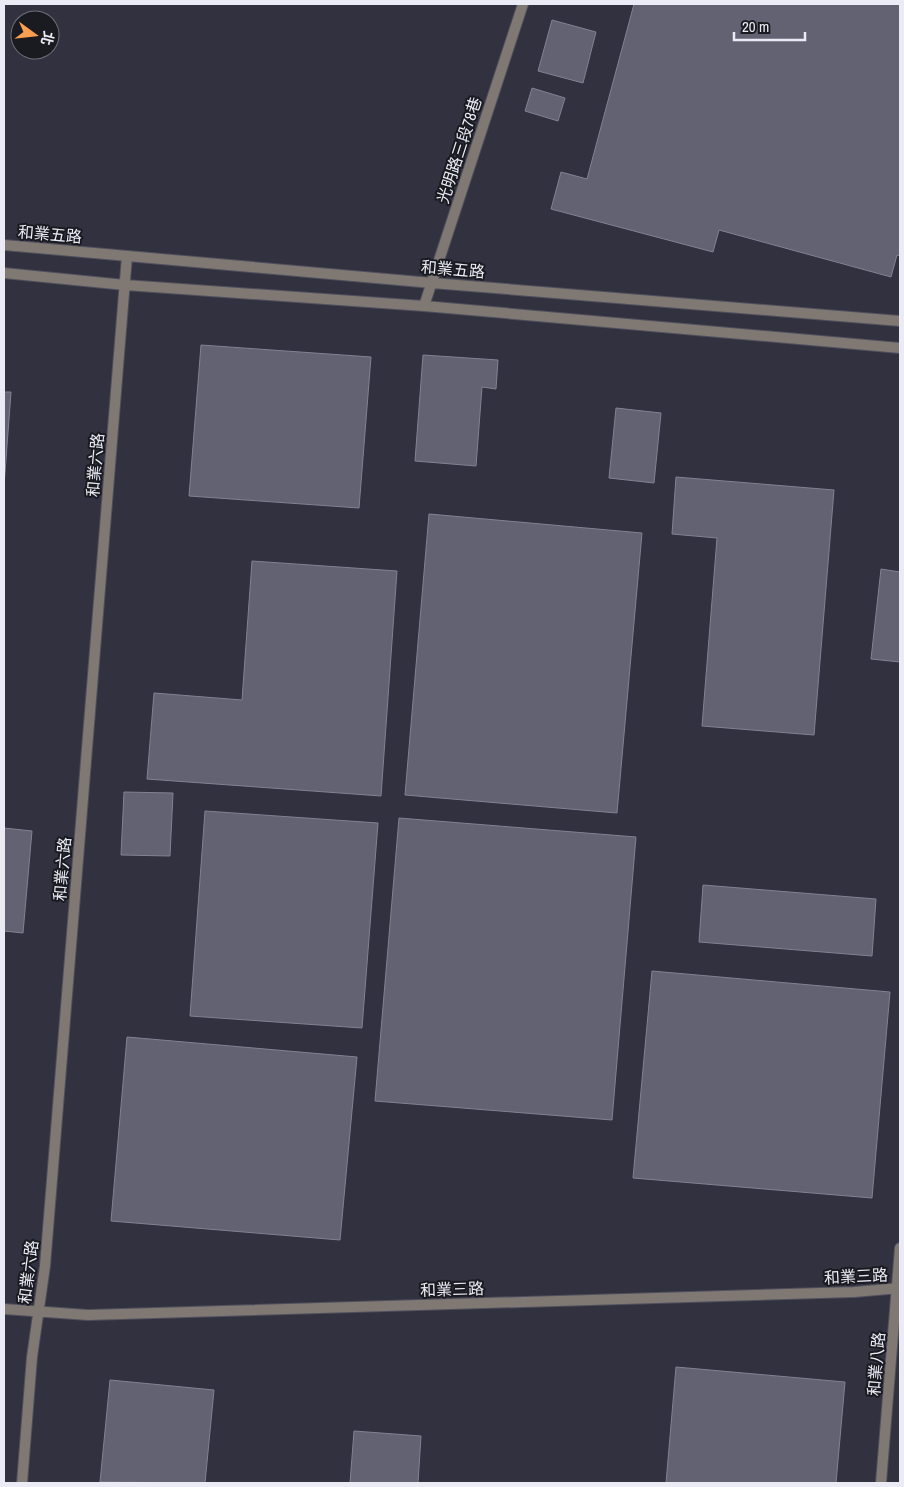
<svg xmlns="http://www.w3.org/2000/svg" width="904" height="1487" viewBox="0 0 904 1487" font-family="'Archivo Narrow','Noto Sans TC',sans-serif">
<rect width="100%" height="100%" fill="#313140"/>
<path fill="#626273" stroke="#818293" d="M634,4H900V256L897,255L891,277L719,230L713,252L551,209L561,172L587,179Z
M552,20L596,32L583,83L538,71Z
M532,88L565,98L558,121L525,111Z
M201,345L371,357L359,508L189,496Z
M423,355L498,360L496,389L482,387L476,466L415,461Z
M4,392H11L4,486Z
M616,408L661,413L654,483L609,478Z
M676,477L834,490L814,735L702,726L717,538L672,534Z
M429,514L642,533L617,813L405,795Z
M252,561L397,571L381,796L147,779L154,693L242,700Z
M881,569L900,572V662L871,659Z
M124,792L173,793L170,856L121,855Z
M205,811L378,823L362,1028L190,1016Z
M399,818L636,837L612,1120L375,1101Z
M4,828L32,831L23,933L4,931Z
M703,885L876,899L872,956L699,942Z
M652,971L890,992L872,1198L633,1178Z
M127,1037L357,1057L340,1240L111,1221Z
M676,1367L845,1382L836,1483H666Z
M110,1380L214,1390L205,1483L100,1482Z
M354,1431L421,1436L418,1483H350Z"/>
<g fill="none" stroke-linecap="round" stroke-linejoin="round">
<g stroke="#4f4f5d" stroke-width="12">
<path id="minor" d="M4,245L432,283L900,321
M4,273L125,285L424,306L900,348
M424,306L523,4
M4,1309L88,1315L854,1292L900,1288
M22,1483L32,1357L45,1266L127,256
M881,1483L900,1248"/>
</g>
<use href="#minor" stroke="#7f7873" stroke-width="10"/>
</g>
<g text-anchor="middle" stroke-width="4" stroke-linejoin="round" paint-order="stroke">
<g font-size="16" fill="#ebebf5" stroke="#1a1a21">
<text transform="translate(459 150) rotate(-72)" y="6">光明路三段78巷</text>
<text transform="translate(50 234) rotate(5)" y="6">和業五路</text>
<text transform="translate(453 269) rotate(5)" y="6">和業五路</text>
<text transform="translate(95 465) rotate(-85)" y="6">和業六路</text>
<text transform="translate(62 869) rotate(-85)" y="6">和業六路</text>
<text transform="translate(28 1272) rotate(-83)" y="6">和業六路</text>
<text transform="translate(856 1276) rotate(-3)" y="6">和業三路</text>
<text transform="translate(452 1289) rotate(-2)" y="6">和業三路</text>
<text transform="translate(876 1364) rotate(-85)" y="6">和業八路</text>
</g>
</g>
<rect width="904" height="1487" fill="none" stroke="#ebebf5" stroke-width="10"/>
<g transform="translate(35 35) rotate(105)"><circle r="24" fill="#1a1a21" stroke="#6e6e76"/>
<path d="M0-4L9 19L0 12L-9 19Z" fill="#fa9f50"/>
<text y="-8" font-size="14" font-weight="bold" text-anchor="middle" fill="#ebebf5">北</text>
</g>
<path d="M734 32v8h71v-8" fill="none" stroke="#ebebf5" stroke-width="2.5"/>
<text x="742" y="32" font-size="15" fill="#ebebf5" stroke="#1a1a21" stroke-width="4" paint-order="stroke">20 m</text>
</svg>
